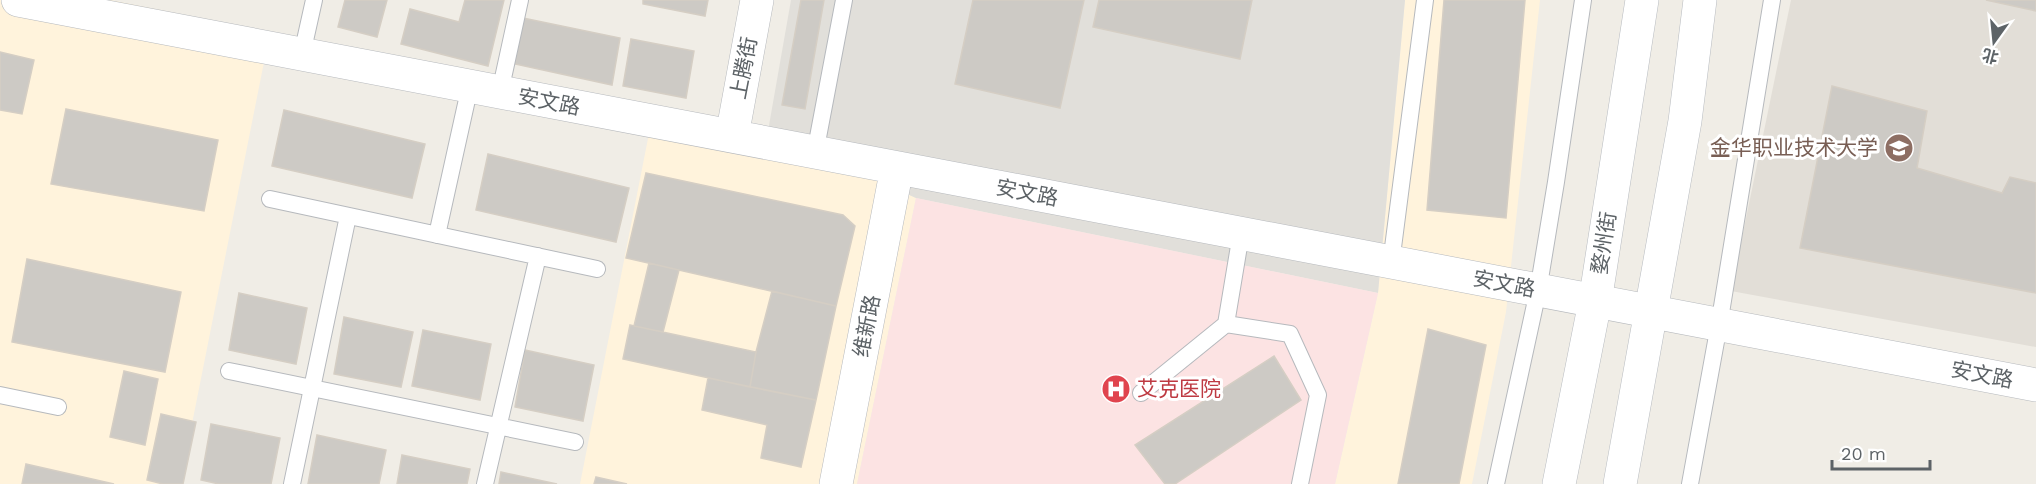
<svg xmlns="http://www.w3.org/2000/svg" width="2036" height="484" viewBox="0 0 2036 484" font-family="'Work Sans','Noto Sans SC',sans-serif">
<rect width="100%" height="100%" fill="#f0ede6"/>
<path fill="#fff3dc" d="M0,0H111L270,32L180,484H0Z
M1405,0H1540L1506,312L1472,484H1335L1378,293Z
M654,108L768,131L916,198L857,484H580Z"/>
<path fill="#e1dfda" d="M791,0H1405L1378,293L916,198L768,131Z"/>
<path fill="#e2ded7" d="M1791,0H2036V347L1731,291Z"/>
<path fill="#fce3e3" d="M916,198L1378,293L1335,484H857Z"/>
<path fill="#cdcac5" stroke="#d5cec4" stroke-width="1.5" d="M345,0H387L377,37L338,27Z
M465,0H504L488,66L401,44L410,9L459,22Z
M643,0H708L705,16L643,4Z
M801,0H824L805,109L782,105Z
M973,0H1084L1060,108L955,84Z
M1099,0H1252L1240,59L1093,27Z
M1444,0H1525L1506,218L1427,210Z
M1986,0H2036V11Z
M523,18L620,38L612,85L515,64Z
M631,39L694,51L686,98L623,86Z
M0,52L34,60L22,114L0,110Z
M1832,86L1927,111L1917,168L2002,193L2010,177L2036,183V293L1800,248Z
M66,109L218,140L204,211L51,184Z
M284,110L425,144L412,198L272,166Z
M488,154L629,188L616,242L476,210Z
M646,173L843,215L855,226L836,306L626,258Z
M27,259L181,292L165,372L12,342Z
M649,263L679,270L663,332L634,326Z
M772,291L836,306L816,400L750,387L756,352Z
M239,293L307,308L296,364L229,350Z
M344,317L413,332L401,387L334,374Z
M630,325L756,352L750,387L623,359Z
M1428,329L1486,345L1459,484H1398Z
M423,330L491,344L480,400L412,386Z
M525,350L594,365L583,421L515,407Z
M1274,356L1301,400L1175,484H1165L1135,445Z
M124,371L158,379L145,445L110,437Z
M708,378L816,400L801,467L761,458L767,425L702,410Z
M161,414L196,422L183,484H163L147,480Z
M211,424L280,438L271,484H219L201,480Z
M317,435L386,450L379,484H308Z
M402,455L470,469L467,484H397Z
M26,464L114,484H22Z
M501,472L557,484H499Z
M596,477L627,484H594Z"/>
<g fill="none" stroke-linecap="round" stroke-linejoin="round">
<g stroke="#b6b9bd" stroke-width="18">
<path id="service" d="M302,54L314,0
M500,92L520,0
M815,153L844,0
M270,199L597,269
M1241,234L1226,324L1290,334L1318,395L1300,484
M437,235L470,86
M1391,263L1425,0
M229,371L575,442
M1141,393L1226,324
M0,395L58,407
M292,484L348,216
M485,484L538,256
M1496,484L1538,291L1556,182L1583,0
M1690,484L1719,325L1772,0"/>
</g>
<g stroke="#b6b9bd" stroke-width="34">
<path id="minor" d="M18,0L2036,385
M732,136L757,0
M836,484L897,168"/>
</g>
<g stroke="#b7bbc0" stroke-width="34">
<path id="secondary" d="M1559,484L1595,302L1642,0
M1620,484L1685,121L1700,0"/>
</g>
<use href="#service" stroke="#fff" stroke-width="16"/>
<use href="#minor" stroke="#fff" stroke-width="33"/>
<use href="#secondary" stroke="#fff" stroke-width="33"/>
</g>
<defs>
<g id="university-disc" transform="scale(1.5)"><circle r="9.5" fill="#8d6e63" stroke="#fff"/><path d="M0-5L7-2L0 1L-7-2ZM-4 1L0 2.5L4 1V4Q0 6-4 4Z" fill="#fff"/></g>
<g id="hospital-disc" transform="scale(1.5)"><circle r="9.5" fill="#e0444e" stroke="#fff"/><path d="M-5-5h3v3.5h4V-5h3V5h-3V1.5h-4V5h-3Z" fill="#fff"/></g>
</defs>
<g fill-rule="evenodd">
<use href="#university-disc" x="1899" y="148"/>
<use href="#hospital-disc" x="1116" y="389"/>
</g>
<g text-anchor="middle" stroke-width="6" stroke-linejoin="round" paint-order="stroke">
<g font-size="21" fill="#5d6367" stroke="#fff">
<text transform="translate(744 68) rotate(-79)" y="7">上腾街</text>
<text transform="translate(549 102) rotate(11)" y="7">安文路</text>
<text transform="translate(1027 193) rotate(11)" y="7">安文路</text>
<text transform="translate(1604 243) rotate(-81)" y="7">婺州街</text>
<text transform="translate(1504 284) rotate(11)" y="7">安文路</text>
<text transform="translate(867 326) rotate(-79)" y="7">维新路</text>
<text transform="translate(1982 375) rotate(11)" y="7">安文路</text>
</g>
<g font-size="21" fill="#785e54" stroke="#fff" text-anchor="end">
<text x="1878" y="155">金华职业技术大学</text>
</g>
<g font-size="21" fill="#be3a42" stroke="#fff" text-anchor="start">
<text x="1137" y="396">艾克医院</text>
</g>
</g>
<g transform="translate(1994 42) rotate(195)" stroke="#ffffff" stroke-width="4.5" paint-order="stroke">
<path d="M0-4.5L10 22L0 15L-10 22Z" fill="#5d6367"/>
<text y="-9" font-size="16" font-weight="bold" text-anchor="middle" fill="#5d6367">北</text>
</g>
<path d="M1832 460v9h98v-9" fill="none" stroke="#5d6367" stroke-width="3"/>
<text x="1841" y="460" font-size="18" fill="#5d6367" stroke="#ffffff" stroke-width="4.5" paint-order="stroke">20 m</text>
</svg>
